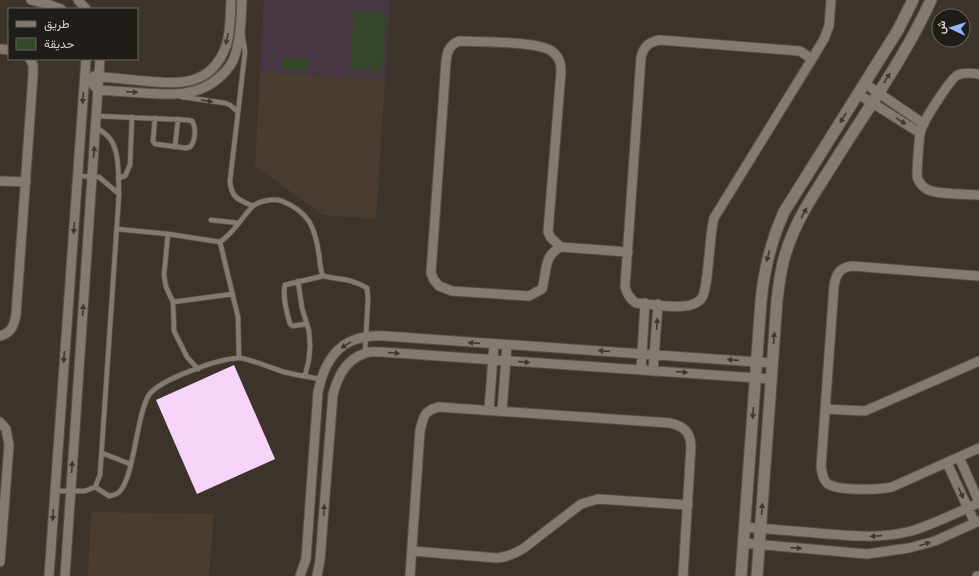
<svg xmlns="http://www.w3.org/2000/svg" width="979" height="576" viewBox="0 0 979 576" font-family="Lato,Vazirmatn,sans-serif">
<rect width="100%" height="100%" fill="#3c342b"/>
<path fill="#4a3c2f" d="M260,72L385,80L376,219L323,215L255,166Z
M91,512L214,514L209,576H88Z"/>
<path fill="#473743" d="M264,0H390L385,80L260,72Z"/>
<path fill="#344729" d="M354,11L386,13L382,71L350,69Z
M283,58L309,59L308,71L282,69Z"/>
<path fill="#f8d4fa" d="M234,365L275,459L197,494L156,400Z"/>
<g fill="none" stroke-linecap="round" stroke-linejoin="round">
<g stroke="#59524a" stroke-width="6">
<path id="service" d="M242,32L245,52L230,181C231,198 239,200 253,206
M182,97L225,103L230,105L238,112
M97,116L187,120L192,121C196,127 196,141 190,147L186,148L155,144L153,141L155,118
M96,127C101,131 107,134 111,140C120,154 118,177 119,194
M175,147L178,119
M118,178L125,176L130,165L132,117
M211,220L239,223
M117,229L168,234L220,242C234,233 241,218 253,206C259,201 274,198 282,201C309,212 315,227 319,255C320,262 320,269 323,276C341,280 350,278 367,288L368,299L365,353
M168,234L164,275L166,287L173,302L174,331L187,357L198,369
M220,242L238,317L239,357
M298,281L302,308L309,331L310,346L309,359L305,376
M173,302L233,294
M306,324L293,326L290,324C287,313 282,296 285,285L323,276
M102,453L130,464
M95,487L109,496C112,495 116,495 118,493C134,482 136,415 149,395C160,379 219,359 238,358C246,357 274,369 284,372C296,375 308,377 320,379
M54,491H85L95,487L100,475L119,194L99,177L78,176"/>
</g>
<g stroke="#59524a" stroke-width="11">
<path id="minor" d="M31,0L50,5L61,9
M78,0L86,9
M0,49L9,50
M812,59L800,51L660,40C649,42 644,46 641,57L625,287C627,294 630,299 636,303C650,304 672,308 685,306C690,306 698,303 701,299C709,291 709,234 714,218L812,59L824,39L829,26L831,0
M979,74C972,73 964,72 958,75C951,77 923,122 921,130C919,135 917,169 917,176C918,181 921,185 925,188C933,195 967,194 979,195
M85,76L98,90C114,91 129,92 144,93C172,95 200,97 222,75C227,70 232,64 234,58C241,39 241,19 242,0
M94,76C111,78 127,79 144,81C179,84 211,87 226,46C231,31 230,15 231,0
M864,83L924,124
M858,94L920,133
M0,181L26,182
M561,247L551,238L548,232L561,72C561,64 560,58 553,52C540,41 480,42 459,41C449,45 447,52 446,62L431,273L434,280L439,286L452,291L529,296L542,289C547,273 543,255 561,247L628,252
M979,276L852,266C839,268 836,274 834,286L821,467C822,473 823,480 828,484C839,491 879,490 892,487L979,448
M0,336C11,333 14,326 16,315L33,75V65L30,59
M641,370L645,303
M653,371L658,304
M825,409L865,411L979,361
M489,410L494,344
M502,411L507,345
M0,422L6,429L9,445L0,562
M959,457L979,502
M947,463L975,523
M744,527C769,529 793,531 817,533C849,536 881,539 911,531C935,524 957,512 979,503
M743,543L867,554L909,548L935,541L979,521
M412,551L497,558C508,557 515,554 524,548L581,504L598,499L688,505
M49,576L86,59
M65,576L100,59
M300,576L306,559L318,392C326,354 344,334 385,336L772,363
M317,576L320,560L333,394C338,376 346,359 366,353C370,351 377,352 382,352L771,379
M410,576L420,431C423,418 424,410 439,407L670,423C683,426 690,431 691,446L683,576
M977,576H979"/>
</g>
<g stroke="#59524a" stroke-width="13">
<path id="tertiary" d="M741,576L761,301C764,270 771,241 784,212L898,30L913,0
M757,576L777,300C779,283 781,265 787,249C797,218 816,191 833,164C866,111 905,57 931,0"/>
</g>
<use href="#service" stroke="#847a70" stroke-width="4.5"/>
<use href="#minor" stroke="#847a70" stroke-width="9"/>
<use href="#tertiary" stroke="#847a70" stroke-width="11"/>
</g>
<defs><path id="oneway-solid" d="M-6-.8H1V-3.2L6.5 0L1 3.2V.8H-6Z"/></defs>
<g fill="#3e3832">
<use href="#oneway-solid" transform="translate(227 39) rotate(103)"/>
<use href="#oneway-solid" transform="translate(887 78) rotate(-58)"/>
<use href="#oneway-solid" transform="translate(132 92) rotate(4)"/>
<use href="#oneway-solid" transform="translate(83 98) rotate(94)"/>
<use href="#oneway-solid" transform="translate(207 101) rotate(9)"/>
<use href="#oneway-solid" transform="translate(843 118) rotate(122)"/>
<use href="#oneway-solid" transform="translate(901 121) rotate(32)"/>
<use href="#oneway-solid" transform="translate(94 152) rotate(-86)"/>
<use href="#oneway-solid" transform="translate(804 213) rotate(-61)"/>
<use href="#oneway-solid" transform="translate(74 228) rotate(94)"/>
<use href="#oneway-solid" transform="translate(768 256) rotate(105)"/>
<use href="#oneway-solid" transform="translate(83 310) rotate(-86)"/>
<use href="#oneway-solid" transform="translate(657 324) rotate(-86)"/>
<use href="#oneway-solid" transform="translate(774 338) rotate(-86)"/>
<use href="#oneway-solid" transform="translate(474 343) rotate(-176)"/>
<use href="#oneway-solid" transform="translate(346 345) rotate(148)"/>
<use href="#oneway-solid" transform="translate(604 351) rotate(-176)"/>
<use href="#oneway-solid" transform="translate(394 353) rotate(4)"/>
<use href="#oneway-solid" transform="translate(64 357) rotate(94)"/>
<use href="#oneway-solid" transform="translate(733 360) rotate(-176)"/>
<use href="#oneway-solid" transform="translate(524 362) rotate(4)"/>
<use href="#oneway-solid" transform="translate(682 372) rotate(4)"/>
<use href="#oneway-solid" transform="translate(753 413) rotate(94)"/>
<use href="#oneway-solid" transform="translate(72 467) rotate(-86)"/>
<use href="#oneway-solid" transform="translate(961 493) rotate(65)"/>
<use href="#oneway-solid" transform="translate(762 509) rotate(-86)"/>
<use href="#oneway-solid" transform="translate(324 510) rotate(-86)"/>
<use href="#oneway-solid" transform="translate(53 515) rotate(94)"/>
<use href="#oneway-solid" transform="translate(876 536) rotate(176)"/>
<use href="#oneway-solid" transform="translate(925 544) rotate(-17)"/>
<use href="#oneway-solid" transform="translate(796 548) rotate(5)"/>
</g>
<rect x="8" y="8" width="130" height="52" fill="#201c18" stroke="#696560"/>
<rect x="16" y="21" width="20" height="6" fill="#847a70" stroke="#696560"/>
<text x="44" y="28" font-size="12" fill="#d7d2cc">طريق</text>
<rect x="16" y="38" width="20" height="12" fill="#344729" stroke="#696560"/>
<text x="44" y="48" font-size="12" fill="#d7d2cc">حديقة</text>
<g transform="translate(951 28) rotate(274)"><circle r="19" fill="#201c18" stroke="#696560"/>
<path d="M0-3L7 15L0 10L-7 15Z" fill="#92b7fd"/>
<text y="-6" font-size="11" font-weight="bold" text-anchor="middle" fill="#d7d2cc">ش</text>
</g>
</svg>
